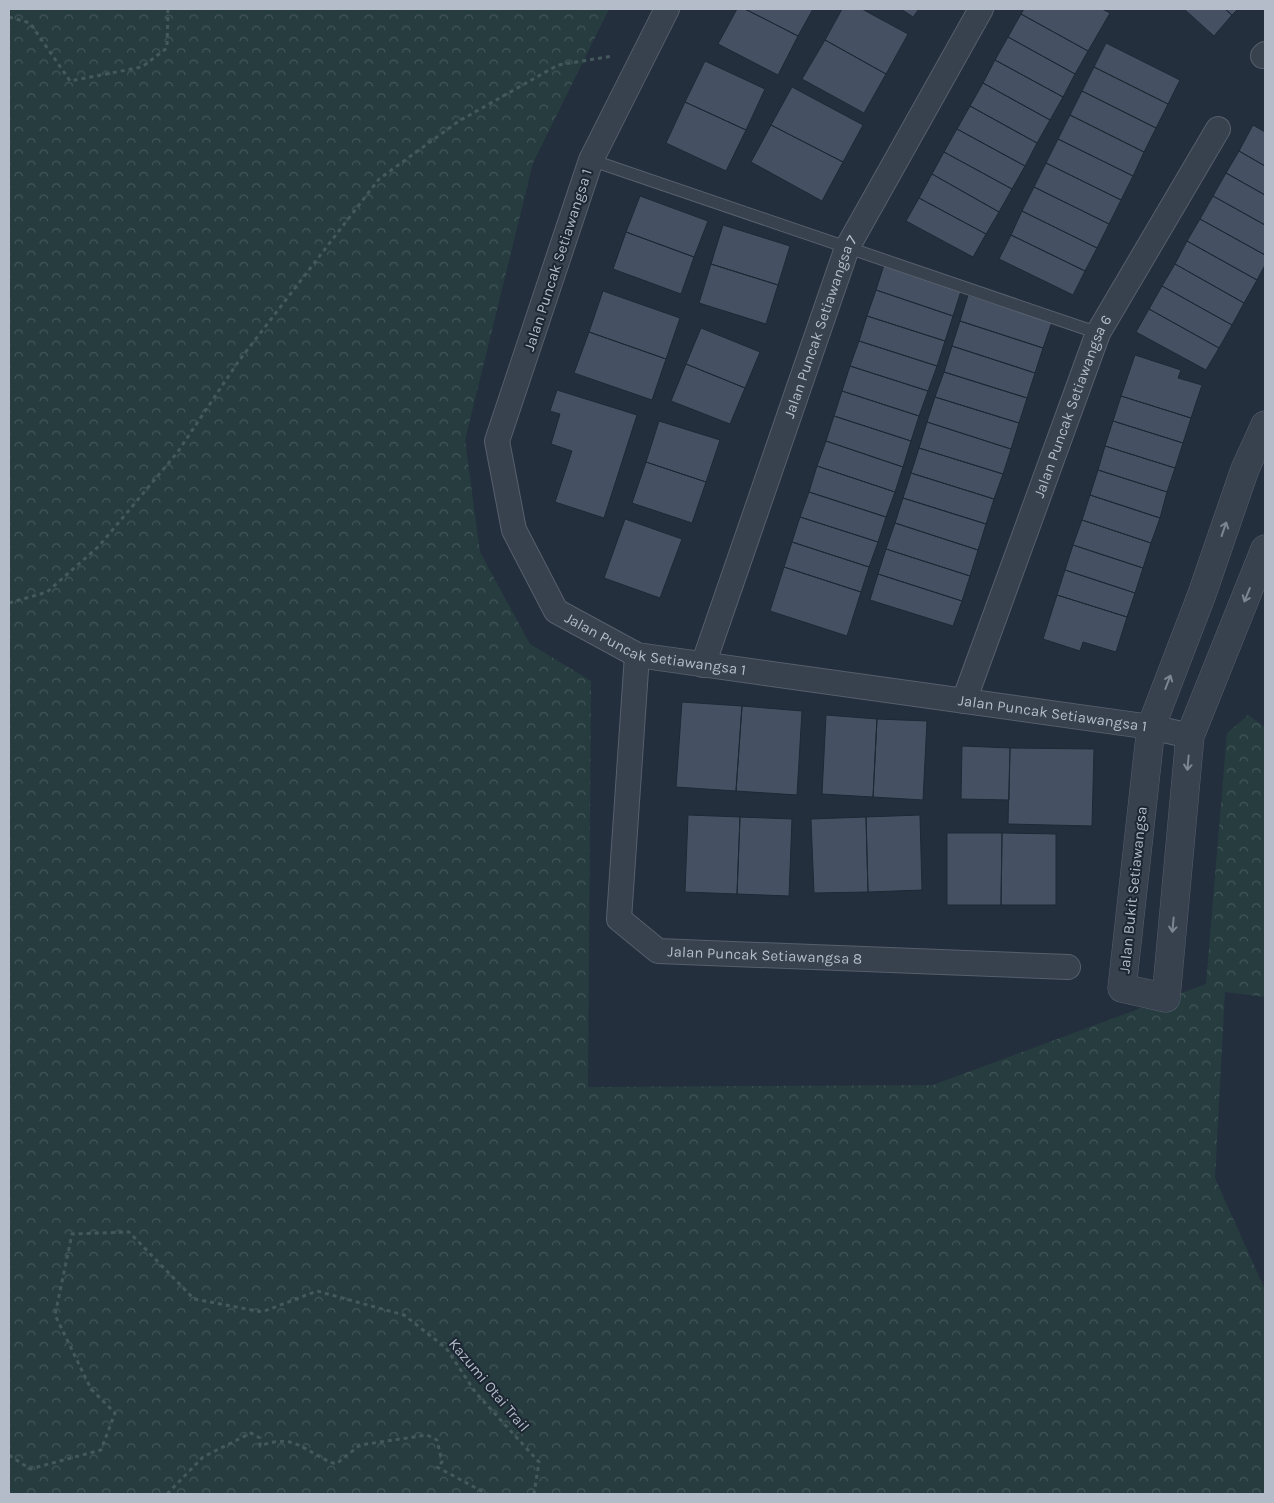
<svg xmlns="http://www.w3.org/2000/svg" width="1274" height="1503" viewBox="0 0 1274 1503" font-family="Karla,sans-serif">
<defs>
<pattern id="forest-crowns" width="20" height="18" patternUnits="userSpaceOnUse" patternTransform="scale(1.25)"><rect width="20" height="18" fill="#263c3f"/><path d="M2 6a3 3 0 1 1 6 0M12 15a3 3 0 1 1 6 0" fill="none" stroke="#435659"/></pattern>
</defs>
<rect width="100%" height="100%" fill="#242f3e"/>
<path fill="url(#forest-crowns)" d="M9,9H609L533,163L465,440L480,552L530,644L591,681L588,1087L933,1085L1206,984L1227,733L1248,715L1265,727V997L1225,992L1215,1178L1265,1290V1494H9Z"/>
<path fill="#455162" stroke="#1f2835" d="M737,9H745L798,36L778,75L718,44Z
M745,9H813L798,36Z
M842,9H862L908,34L886,74L825,40Z
M901,9H919L913,17Z
M1024,9H1102L1110,13L1088,51L1021,14Z
M1184,9H1225L1232,15L1214,36Z
M1225,9H1238L1232,15Z
M1021,14L1088,51L1075,74L1008,37Z
M1008,37L1075,74L1063,97L995,60Z
M825,40L886,74L864,113L802,79Z
M1106,43L1180,80L1168,104L1094,67Z
M995,60L1063,97L1050,120L983,83Z
M705,61L765,89L746,130L685,102Z
M1094,67L1168,104L1156,128L1082,91Z
M983,83L1050,120L1037,143L970,106Z
M792,87L863,125L843,162L771,125Z
M1082,91L1156,128L1144,152L1070,115Z
M685,102L746,130L726,171L666,143Z
M970,106L1037,143L1025,166L957,129Z
M1070,115L1144,152L1133,176L1058,139Z
M771,125L843,162L822,201L751,162Z
M1253,125L1265,132V166L1239,151Z
M957,129L1025,166L1012,189L944,152Z
M1058,139L1133,176L1121,200L1046,163Z
M1239,151L1265,166V195L1226,173Z
M944,152L1012,189L999,212L932,174Z
M1046,163L1121,200L1109,224L1034,187Z
M1226,173L1265,195V225L1213,196Z
M932,174L999,212L986,234L919,198Z
M1034,187L1109,224L1097,248L1022,211Z
M640,196L708,221L694,257L626,232Z
M1213,196L1265,225V255L1200,219Z
M919,198L986,234L973,257L906,221Z
M1022,211L1097,248L1085,271L1011,235Z
M1200,219L1265,255V265L1257,280L1187,241Z
M723,225L790,246L778,285L711,264Z
M626,232L694,257L681,294L613,269Z
M1011,235L1085,271L1073,295L999,259Z
M1187,241L1257,280L1244,303L1175,264Z
M711,264L778,285L766,324L699,303Z
M1175,264L1244,303L1232,325L1162,286Z
M884,265L961,291L953,316L876,290Z
M1162,286L1232,325L1219,348L1149,309Z
M876,290L953,316L945,341L867,316Z
M603,291L680,318L666,359L589,332Z
M968,295L1052,322L1043,348L960,321Z
M1149,309L1219,348L1206,370L1136,332Z
M867,316L945,341L937,366L859,341Z
M960,321L1043,348L1035,373L952,346Z
M701,328L760,352L745,388L686,364Z
M589,332L666,359L652,400L574,373Z
M859,341L937,366L928,391L850,366Z
M952,346L1035,373L1027,398L944,372Z
M1135,355L1181,370L1178,378L1202,385L1191,418L1121,396Z
M686,364L745,388L730,424L671,401Z
M850,366L928,391L919,416L842,391Z
M944,372L1027,398L1019,423L935,397Z
M557,390L637,415L604,518L555,502L572,451L551,444L560,414L550,411Z
M842,391L919,416L911,441L834,416Z
M1121,396L1191,418L1183,443L1113,421Z
M935,397L1019,423L1011,449L927,422Z
M834,416L911,441L903,467L826,441Z
M659,421L720,440L706,482L646,462Z
M1113,421L1183,443L1175,468L1105,446Z
M927,422L1011,449L1003,474L919,448Z
M826,441L903,467L895,492L817,466Z
M1105,446L1175,468L1167,492L1098,470Z
M919,448L1003,474L994,499L911,473Z
M646,462L706,482L692,523L632,503Z
M817,466L895,492L886,517L809,492Z
M1098,470L1167,492L1160,518L1090,495Z
M911,473L994,499L986,524L903,498Z
M809,492L886,517L878,542L800,517Z
M1090,495L1160,518L1151,543L1082,520Z
M903,498L986,524L978,550L895,523Z
M800,517L878,542L869,567L792,542Z
M625,519L682,539L660,598L604,578Z
M1082,520L1151,543L1143,568L1073,545Z
M895,523L978,550L970,576L886,549Z
M792,542L869,567L861,592L784,567Z
M1073,545L1143,568L1135,593L1065,570Z
M886,549L970,576L962,601L878,574Z
M784,567L861,592L847,636L770,611Z
M1065,570L1135,593L1127,617L1057,595Z
M878,574L962,601L953,626L870,600Z
M1057,595L1127,617L1116,652L1083,642L1080,651L1043,639Z
M682,702L742,706L736,791L676,787Z
M742,706L802,711L797,795L736,791Z
M826,715L877,719L873,797L822,794Z
M877,719L927,721L923,800L873,797Z
M962,746L1010,748L1009,800L961,799Z
M1010,748L1094,749L1092,826L1008,824Z
M688,815L740,817L737,894L685,892Z
M920,815L922,890L868,892L866,817Z
M740,817L792,819L789,896L737,894Z
M866,817L868,892L814,893L811,819Z
M947,833H1002L1001,905H947Z
M1002,833L1056,834V905H1001Z"/>
<g fill="none" stroke-linecap="round" stroke-linejoin="round">
<g stroke="#565f6c" stroke-width="13">
<path id="service" d="M591,160L1098,333"/>
</g>
<g stroke="#565f6c" stroke-width="26">
<g id="minor">
<path id="s1" d="M667,9L591,160L497,441L514,530L556,611L637,655L1151,727L1190,736"/>
<path d="M1263,56L1265,54"/>
<path id="s2" d="M637,655L619,919L658,951L1068,967"/>
<path id="s3" d="M703,665L847,248L981,9"/>
<path id="s4" d="M964,701L1098,333L1218,129"/>
</g>
</g>
<g stroke="#565f6c" stroke-width="29">
<path id="tertiary" d="M1265,425L1245,469L1202,594L1151,727L1122,988L1166,998L1190,736L1265,549"/>
</g>
<path stroke="#44595c" stroke-width="3" stroke-dasharray="4 4" stroke-linecap="butt" d="M9,17L30,23L70,81L142,67L167,48L168,9
M9,603L47,592L99,546L177,453L238,362L379,179L459,121L558,65L613,56
M9,1455L30,1469L101,1450L115,1413L91,1389L55,1315L72,1234L129,1232L194,1299L262,1312L317,1291L404,1315L446,1348L476,1393L539,1462L534,1494
M167,1494L203,1457L251,1433L260,1438V1446C297,1432 304,1453 336,1464L360,1445L427,1435L437,1440L442,1462L437,1467L487,1494"/>
<use href="#service" stroke="#38414e" stroke-width="11"/>
<use href="#minor" stroke="#38414e" stroke-width="24"/>
<use href="#tertiary" stroke="#38414e" stroke-width="28"/>
</g>
<defs><path id="oneway-shaft" d="M-6 0H5M1.5-3L5.5 0L1.5 3" fill="none" stroke-width="1.6" stroke-linecap="round" stroke-linejoin="round" transform="scale(1.25)"/></defs>
<g stroke="#7c8592">
<use href="#oneway-shaft" transform="translate(1224 529) rotate(-71)"/>
<use href="#oneway-shaft" transform="translate(1247 595) rotate(112)"/>
<use href="#oneway-shaft" transform="translate(1168 682) rotate(-69)"/>
<use href="#oneway-shaft" transform="translate(1188 763) rotate(95)"/>
<use href="#oneway-shaft" transform="translate(1173 925) rotate(95)"/>
</g>
<g text-anchor="middle" stroke-width="4" stroke-linejoin="round" paint-order="stroke">
<g font-size="15" fill="#b4bcc9" stroke="#1d2633">
<text transform="translate(558 260) rotate(-72)" y="5">Jalan Puncak Setiawangsa 1</text>
<text dy="5" stroke="none"><textPath href="#s3" startOffset="358">Jalan Puncak Setiawangsa 7</textPath></text>
<text dy="5" stroke="none"><textPath href="#s4" startOffset="314">Jalan Puncak Setiawangsa 6</textPath></text>
<text dy="5" stroke="none"><textPath href="#s1" startOffset="754">Jalan Puncak Setiawangsa 1</textPath></text>
<text dy="5" stroke="none"><textPath href="#s1" startOffset="1159">Jalan Puncak Setiawangsa 1</textPath></text>
<text transform="translate(1133 890) rotate(-84)" y="5">Jalan Bukit Setiawangsa</text>
<text dy="5" stroke="none"><textPath href="#s2" startOffset="422">Jalan Puncak Setiawangsa 8</textPath></text>
<text transform="translate(489 1385) rotate(50)" y="5">Kazumi Otai Trail</text>
</g>
</g>
<rect width="1274" height="1503" fill="none" stroke="#b4bcc9" stroke-width="20"/>
</svg>
